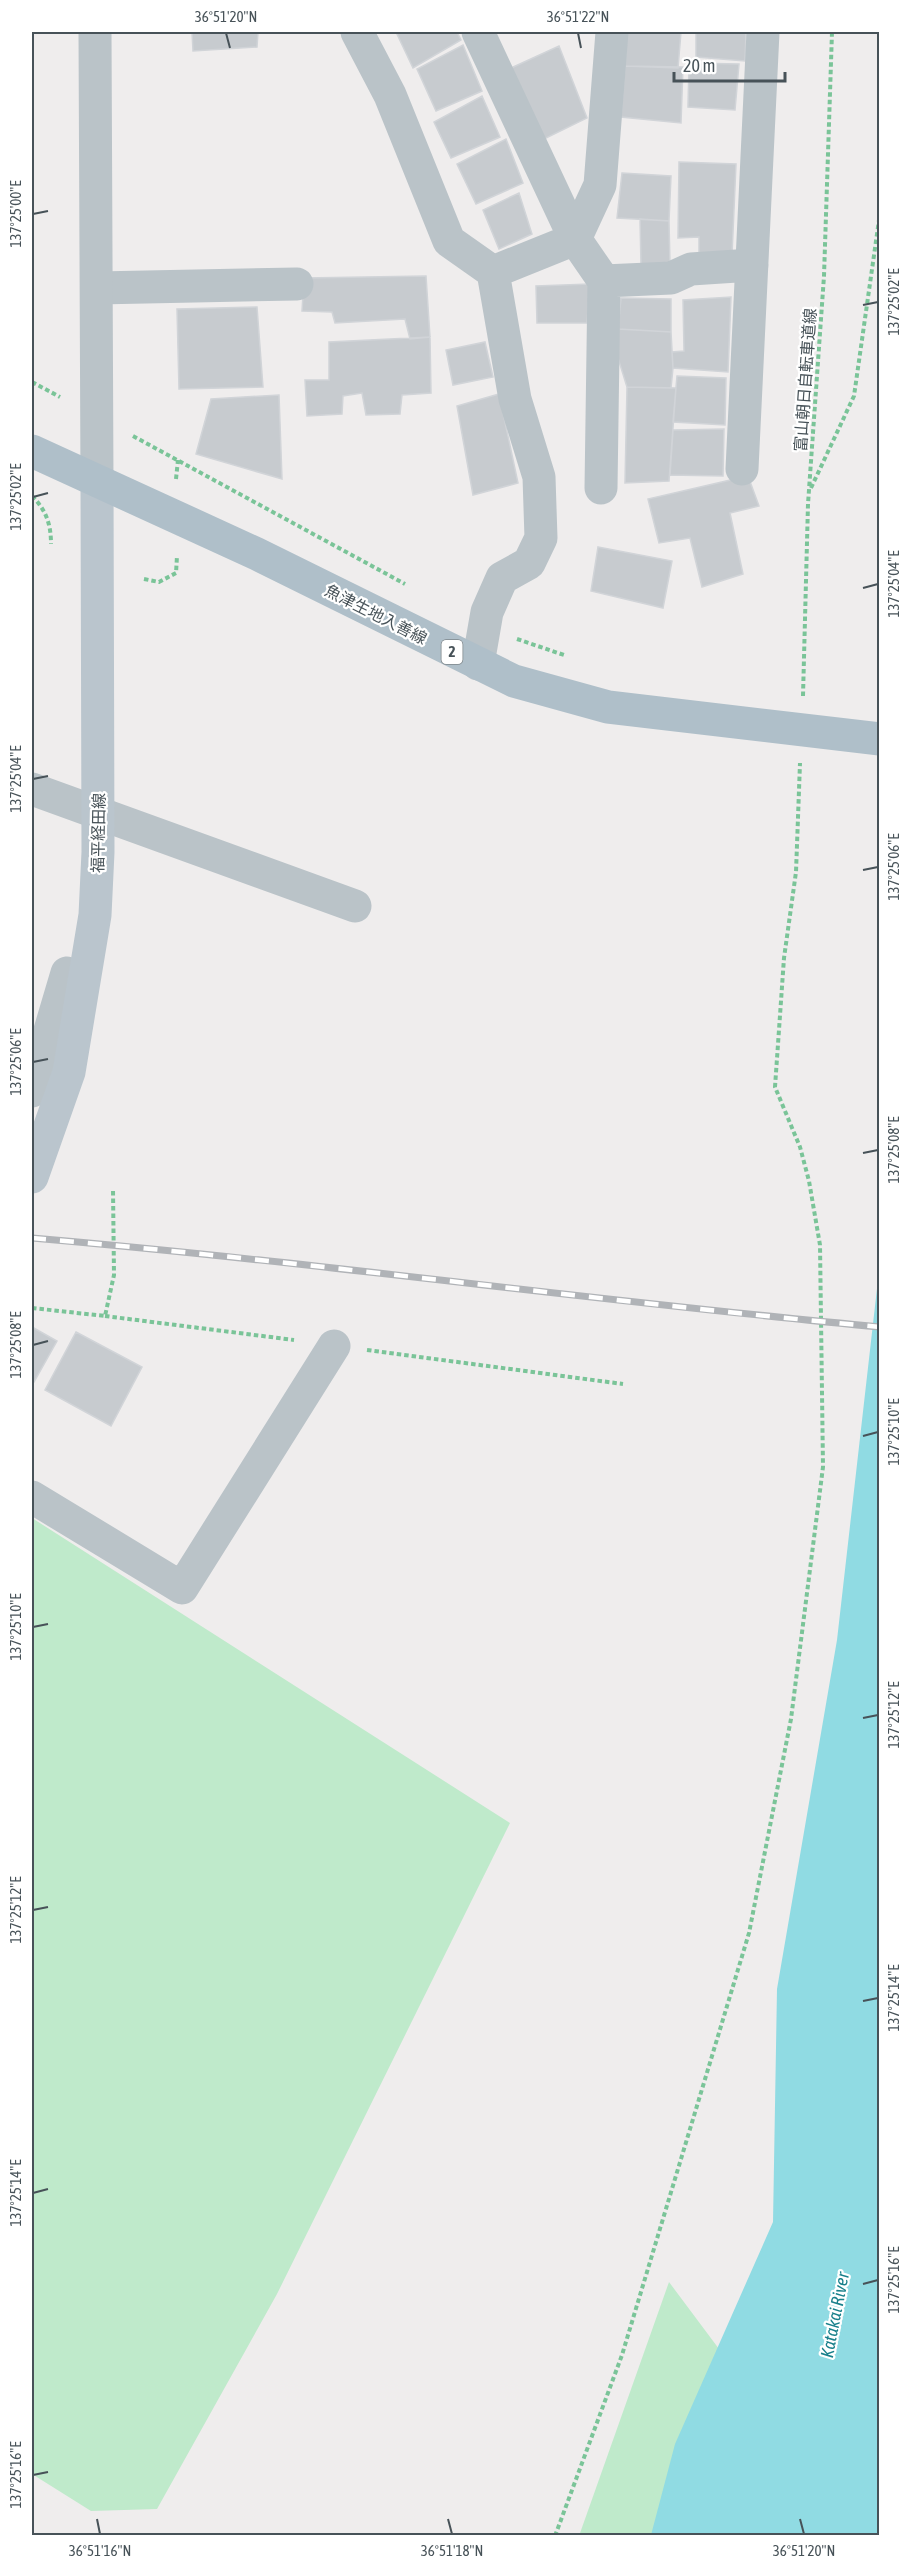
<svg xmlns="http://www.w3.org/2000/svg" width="911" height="2567" viewBox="0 0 911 2567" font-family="'Asap Condensed','Noto Sans JP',sans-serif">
<rect width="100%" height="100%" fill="#efeded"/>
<path fill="#bfeacb" d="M32,1518L510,1823L277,2294L157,2509L91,2511L32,2474Z
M669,2282L784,2436L787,2535L579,2536Z"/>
<path fill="#90dbe3" d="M879,1271V2535H651L675,2444L773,2222L777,1989L837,1640Z"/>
<path fill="#c7cbcf" stroke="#d1d4d8" stroke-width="1.5" d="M192,32H258L257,47L193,51Z
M396,32H457L461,40L413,68Z
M627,32H681L678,68L625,66Z
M696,32H746L745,61L696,57Z
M463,45L482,91L436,111L417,69Z
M559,46L587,118L540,141L509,69Z
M689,63L739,64L735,110L688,107Z
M625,66L683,67L681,123L621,117Z
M482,96L500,137L451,158L434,122Z
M506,139L523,183L476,204L457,164Z
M679,162L736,164L732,255L699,254V237L678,238Z
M622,173L671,176L669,221L617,218Z
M519,193L532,234L499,249L483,210Z
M640,219L669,221L670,265H641Z
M426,276L430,337L410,339L405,319L335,323L332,312L302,311L304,278Z
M590,284L587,323H537L536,286Z
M731,297L728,372L673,368L672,352L684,351L683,300Z
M621,298L671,299V332L618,329Z
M257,307L263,387L179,389L177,309Z
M618,329L671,332L673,368L671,388L627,387L617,355Z
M430,337L431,393L402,395L400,414L366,415L362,393L343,396L342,414L307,416L305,380H329V342Z
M485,342L493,377L453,385L446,350Z
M677,376L726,378L725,425L673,422Z
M627,387L676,388L669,481L625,483Z
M499,394L518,483L473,495L457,406Z
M279,395L282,479L196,454L211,399Z
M724,429L723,476L670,475L673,430Z
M748,476L759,506L730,513L743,574L702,587L690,538L659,543L648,499Z
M598,547L672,561L663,608L591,591Z
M32,1327L57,1341L34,1382L32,1381Z
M76,1332L142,1367L111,1426L45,1390Z"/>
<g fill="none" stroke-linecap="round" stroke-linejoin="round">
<path stroke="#7ac498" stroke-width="4" stroke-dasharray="4.5 3" stroke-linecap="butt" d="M32,382L60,397
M133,436L405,584
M176,479L178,460
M811,488L854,396L880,213
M32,496C46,510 51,524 51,544
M144,579L159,582L176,573L177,556
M517,639L564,655
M803,696L808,504L824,276L832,32
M32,1308L105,1316L114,1275L113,1189
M105,1316L294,1340
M367,1350L623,1384
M555,2536L622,2355L749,1933L791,1719L823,1467L820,1245L809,1181L800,1147L775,1087L784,958L796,872L800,763"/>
<path stroke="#bac3c8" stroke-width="33" d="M357,32L390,95L449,241L493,272L515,399L539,477L541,538L529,563L502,578L487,612L478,664
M478,32L575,239L604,281
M493,272L575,239L600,185L612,32
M97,288L297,284
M742,469L763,32
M601,488L604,281L671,278L691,269L752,265
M32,789L355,906
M32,1091L67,973
M32,1497L182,1588L334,1346"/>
<path stroke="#bac3c8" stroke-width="33" d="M95,32L97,481"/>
<path stroke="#bac5cd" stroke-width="33" d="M32,1177L69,1072L95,915L98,852L97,481"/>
<path stroke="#afbfc9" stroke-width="33" d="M32,451L257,554L514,681L608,707L880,739"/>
<g stroke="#b0b3b7" stroke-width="7">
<path id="rail" d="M32,1238C315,1262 596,1301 880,1327"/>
</g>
<use href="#rail" stroke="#fff" stroke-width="4.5" stroke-dasharray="14" stroke-linecap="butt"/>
</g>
<path fill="none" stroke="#475258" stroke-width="2" d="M226,33L230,48M578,33L581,48M33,214L48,211M863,305L878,302M33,497L48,493M863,588L878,584M33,779L48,776M863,870L878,867M33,1062L48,1059M863,1153L878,1150M33,1345L48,1341M863,1436L878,1432M33,1627L48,1624M863,1718L878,1715M33,1910L48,1907M863,2001L878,1998M33,2193L48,2189M863,2284L878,2280M33,2475L48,2472M97,2519L100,2534M448,2519L452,2534M800,2519L804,2534"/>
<g text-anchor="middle" stroke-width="4.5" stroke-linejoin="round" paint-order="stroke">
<rect fill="#fff" stroke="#7e868a" stroke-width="1.5" x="441.5" y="640" width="21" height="24" rx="4.5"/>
<g font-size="15" font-weight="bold" fill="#475258">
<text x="452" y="657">2</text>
</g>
<g font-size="16" fill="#475258" stroke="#fff">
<text transform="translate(805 380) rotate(-86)" y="6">富山朝日自転車道線</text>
<text transform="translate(376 614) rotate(27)" y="6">魚津生地入善線</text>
<text transform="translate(98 833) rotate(-89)" y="6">福平経田線</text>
</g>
<g font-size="18" font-style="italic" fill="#19808b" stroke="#fff">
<text transform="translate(835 2315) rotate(-79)" y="6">Katakai River</text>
</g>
</g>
<rect width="911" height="2567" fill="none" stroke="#ffffff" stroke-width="66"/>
<path d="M674 72v9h111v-9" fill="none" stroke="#475258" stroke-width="3"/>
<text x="683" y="72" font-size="18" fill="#475258" stroke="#ffffff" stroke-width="4.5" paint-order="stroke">20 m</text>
<rect x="33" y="33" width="845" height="2501" fill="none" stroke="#475258" stroke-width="2"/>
<g font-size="15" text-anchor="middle" fill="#475258">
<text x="226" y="22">36°51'20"N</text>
<text x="578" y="22">36°51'22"N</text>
<text transform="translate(16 214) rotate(-90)" y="5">137°25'00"E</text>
<text transform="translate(894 302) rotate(-90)" y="5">137°25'02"E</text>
<text transform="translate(16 497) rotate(-90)" y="5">137°25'02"E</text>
<text transform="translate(894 584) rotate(-90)" y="5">137°25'04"E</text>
<text transform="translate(16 779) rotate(-90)" y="5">137°25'04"E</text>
<text transform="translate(894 867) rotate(-90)" y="5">137°25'06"E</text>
<text transform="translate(16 1062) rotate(-90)" y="5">137°25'06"E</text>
<text transform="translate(894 1150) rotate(-90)" y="5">137°25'08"E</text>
<text transform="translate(16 1345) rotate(-90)" y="5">137°25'08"E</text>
<text transform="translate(894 1432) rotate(-90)" y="5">137°25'10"E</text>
<text transform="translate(16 1627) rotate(-90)" y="5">137°25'10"E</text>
<text transform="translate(894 1715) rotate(-90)" y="5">137°25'12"E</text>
<text transform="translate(16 1910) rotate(-90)" y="5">137°25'12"E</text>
<text transform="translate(894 1998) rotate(-90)" y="5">137°25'14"E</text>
<text transform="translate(16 2193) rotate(-90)" y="5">137°25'14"E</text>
<text transform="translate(894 2280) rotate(-90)" y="5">137°25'16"E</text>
<text transform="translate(16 2475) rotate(-90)" y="5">137°25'16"E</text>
<text x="100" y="2556">36°51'16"N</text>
<text x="452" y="2556">36°51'18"N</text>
<text x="804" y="2556">36°51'20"N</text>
</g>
</svg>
